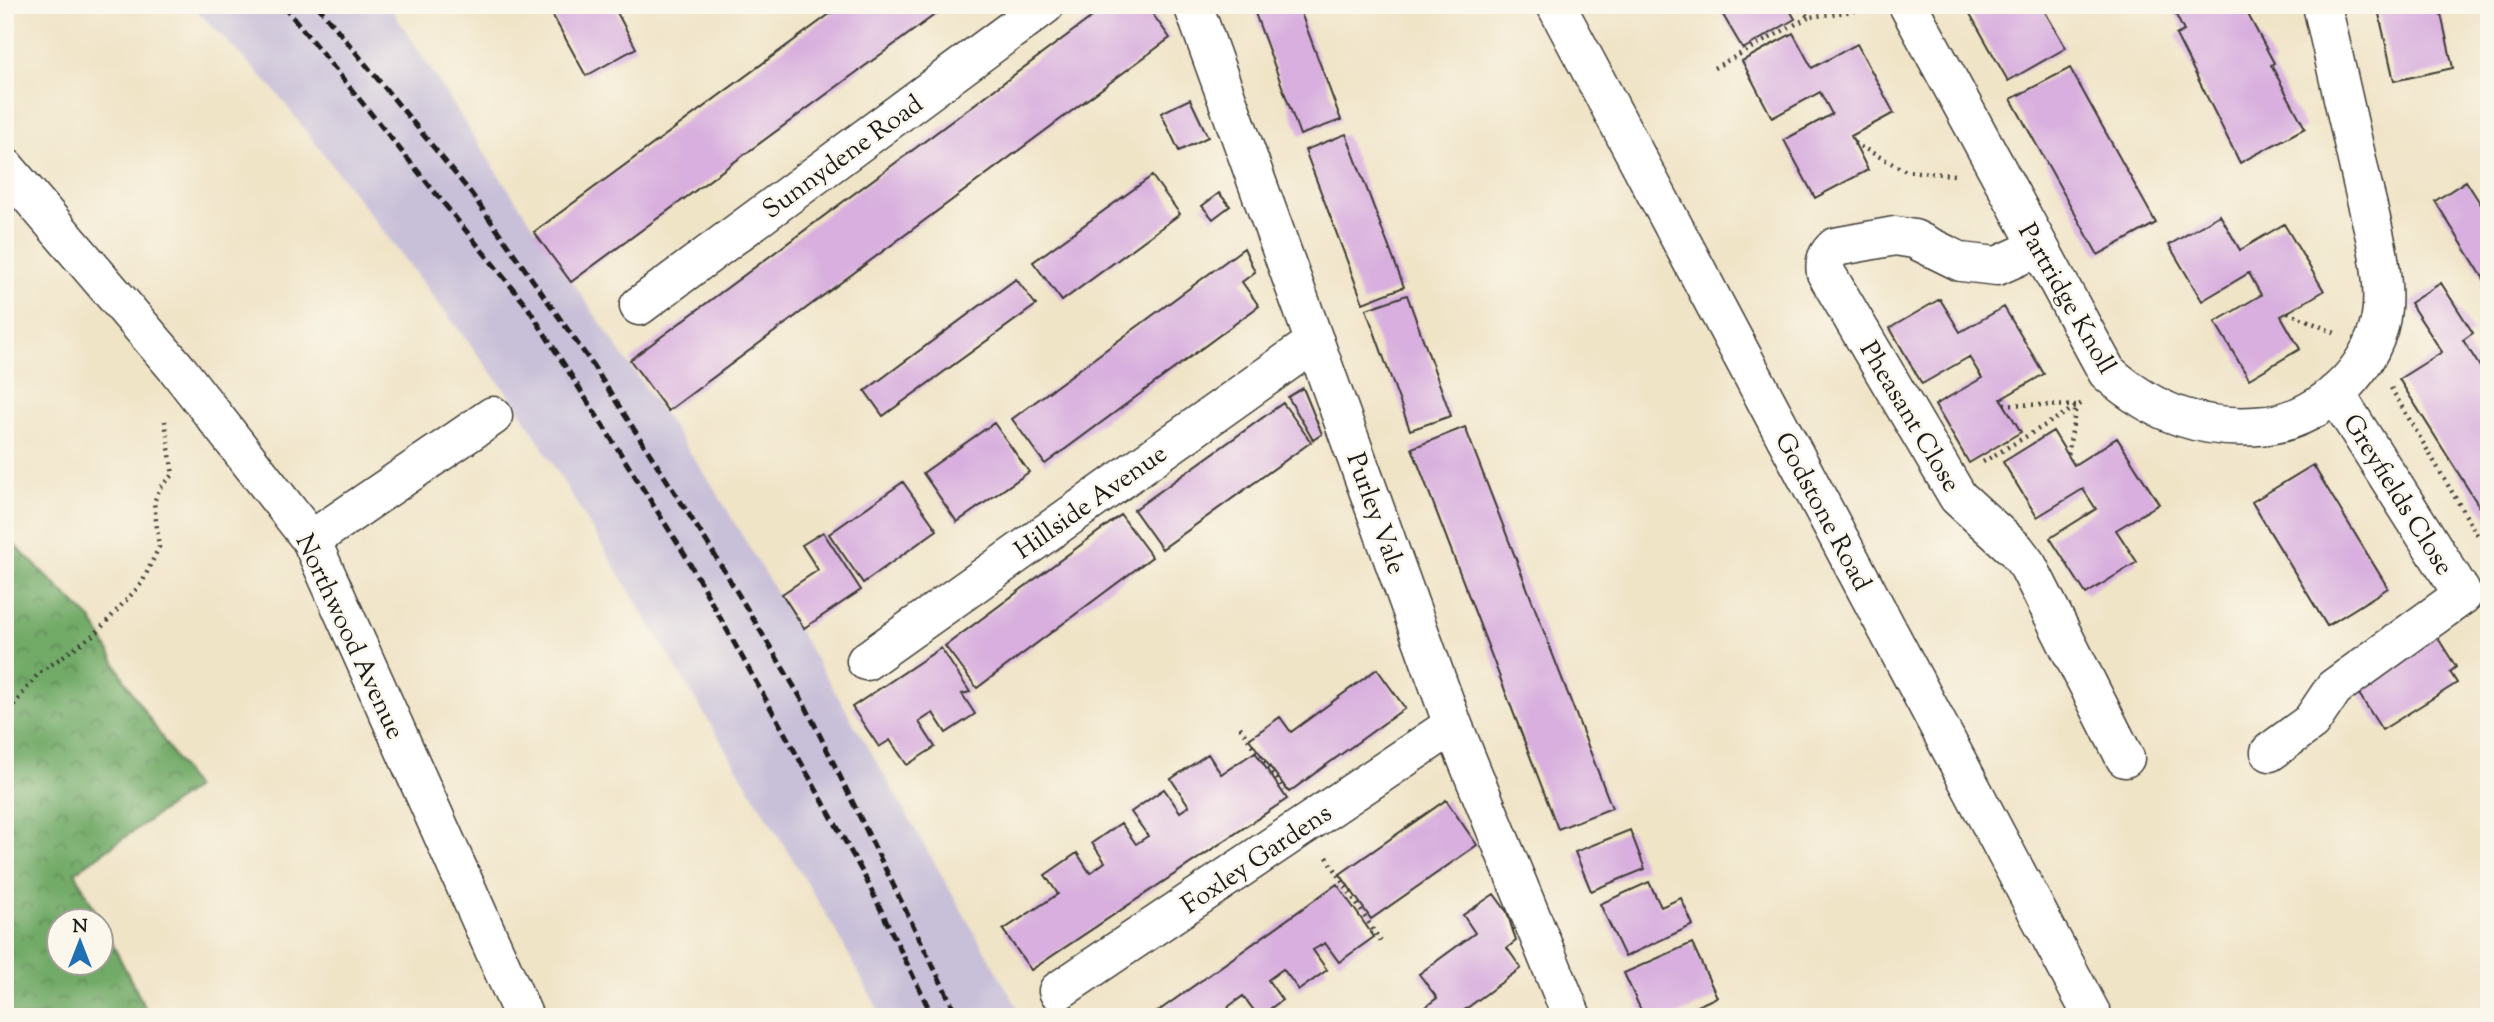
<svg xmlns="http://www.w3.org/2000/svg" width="2494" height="1022" viewBox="0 0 2494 1022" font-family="'Sorts Mill Goudy',serif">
<defs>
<pattern id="forest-crowns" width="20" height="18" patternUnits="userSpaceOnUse" patternTransform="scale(1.75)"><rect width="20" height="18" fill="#72aa68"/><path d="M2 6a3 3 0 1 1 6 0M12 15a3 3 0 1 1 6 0" fill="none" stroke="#5d8a55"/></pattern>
</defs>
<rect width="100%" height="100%" fill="#fbf7ec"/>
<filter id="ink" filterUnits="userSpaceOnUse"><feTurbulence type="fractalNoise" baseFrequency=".0143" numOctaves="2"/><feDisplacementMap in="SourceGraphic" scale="14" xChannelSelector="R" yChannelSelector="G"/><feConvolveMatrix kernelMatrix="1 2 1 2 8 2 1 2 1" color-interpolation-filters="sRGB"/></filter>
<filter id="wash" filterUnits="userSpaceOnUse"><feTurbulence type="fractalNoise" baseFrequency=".00686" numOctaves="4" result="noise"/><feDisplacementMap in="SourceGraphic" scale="28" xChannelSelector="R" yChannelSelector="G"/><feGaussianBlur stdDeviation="1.57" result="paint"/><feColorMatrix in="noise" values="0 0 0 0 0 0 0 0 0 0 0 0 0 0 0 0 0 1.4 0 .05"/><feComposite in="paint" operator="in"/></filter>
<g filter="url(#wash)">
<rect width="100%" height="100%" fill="#f0e4c7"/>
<path fill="#c8bfd8" d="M191,5H389L498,174L711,483L869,749L1023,1017H882L836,931L518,407L273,88Z"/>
<path fill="url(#forest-crowns)" stroke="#476342" stroke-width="2" d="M5,536L92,620L128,686L195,788L75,872L100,920H60V962H102V924L150,1017H5Z"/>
<g id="blocks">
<path fill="#d8afde" d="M547,5H613L636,48L586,76Z
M842,5H948L571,282L534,232Z
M1108,5H1146L1170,38L668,411L630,360Z
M1252,5H1298L1341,120L1300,135Z
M1717,5H1787L1795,19L1743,49Z
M1965,5H2041L2066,48L2008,81Z
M2171,5H2243L2274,63L2271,65L2305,128L2240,163L2176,35L2184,31Z
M2377,5H2439L2453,68L2394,81Z
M1793,33L1812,68L1857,44L1894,113L1851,136L1868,170L1815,198L1784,140L1832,114L1820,92L1772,118L1742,61Z
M2070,68L2156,223L2098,255L2011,99Z
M1190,99L1208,137L1179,151L1161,113Z
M1346,134L1404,287L1363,303L1305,150Z
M1152,176L1180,214L1062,301L1033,262Z
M2466,181L2489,217V287L2435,201Z
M1219,193L1230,206L1213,219L1202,206Z
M2220,215L2240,250L2284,224L2324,291L2281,316L2300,349L2249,379L2215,322L2261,295L2249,273L2202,301L2169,245Z
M1244,248L1255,272L1242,282L1259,306L1045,464L1012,419Z
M1016,279L1036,305L883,416L865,391Z
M2441,283L2473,333L2463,340L2489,381V522L2399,379L2442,352L2410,303Z
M1407,295L1451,416L1410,430L1366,309Z
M1940,299L1960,332L2004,307L2044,374L2001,399L2021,432L1969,463L1935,405L1982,378L1969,357L1922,384L1890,328Z
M1303,388L1322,434L1313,440L1288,397Z
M1283,403L1311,442L1162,549L1134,510Z
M994,423L1029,472L957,522L923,473Z
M1465,427L1612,808L1558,829L1412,448Z
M2053,431L2074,465L2117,438L2159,504L2116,530L2137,562L2086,594L2050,538L2096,509L2083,489L2037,517L2003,462Z
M2313,465L2388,588L2327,626L2252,502Z
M903,482L937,530L863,583L829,534Z
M1121,515L1152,557L977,688L945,646Z
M823,532L861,590L804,628L782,594L818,570L802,545Z
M2436,635L2456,667L2450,672L2457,683L2382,730L2354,686Z
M941,648L970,692L962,694L975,714L946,733L933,713L919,722L935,747L907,765L890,740L879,747L852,707Z
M1377,669L1405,708L1289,792L1249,739L1280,717L1291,732Z
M1255,752L1287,799L1031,970L1003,930L1058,894L1045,875L1077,853L1090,873L1105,862L1092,843L1121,823L1136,844L1148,836L1131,812L1164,789L1180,812L1189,806L1171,779L1208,754L1221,774Z
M1446,800L1477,845L1371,919L1340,874Z
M1630,830L1645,869L1591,891L1575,852Z
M1649,882L1661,907L1681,898L1693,925L1625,957L1600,904Z
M1337,884L1374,937L1339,962L1325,943L1313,950L1327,970L1299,990L1283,969L1268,980L1282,1000L1259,1017L1243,996L1228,1007L1236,1017H1150Z
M1494,894L1507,912L1516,941L1507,948L1521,968L1455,1017H1412L1437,998L1419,974L1475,933L1463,915Z
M1692,943L1717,997L1674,1017H1644L1624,973Z"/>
</g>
</g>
<g filter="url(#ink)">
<use href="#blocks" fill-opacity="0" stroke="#3c3a36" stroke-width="2"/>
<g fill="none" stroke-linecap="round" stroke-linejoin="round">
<g stroke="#3c3a36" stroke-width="41">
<path id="minor" d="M1193,5L1453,725L1572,1017
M1908,5L2107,372C2154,414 2204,432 2268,425C2323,418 2378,365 2382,308C2385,267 2371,221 2362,182C2349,123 2335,64 2322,5
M5,167L179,371L311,540L524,1017
M2037,248L1997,266L1961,262L1914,239L1895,236L1835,247C1826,255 1824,262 1826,273L1958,497L2016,550L2028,566L2125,758
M639,306L1045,5
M311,540L493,416
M866,661L1315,342
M2270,752L2311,722L2334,688L2463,595L2335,393
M1058,991L1453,725"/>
</g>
<g stroke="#3c3a36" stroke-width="41">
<path id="highway" d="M1556,5L2093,1017"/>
</g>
<path stroke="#3c3a36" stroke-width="4.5" stroke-dasharray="2 5" stroke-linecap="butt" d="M1795,5L1809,17L1870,9
M1714,68L1809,17
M1854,143L1906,171L1955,175
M2288,312L2335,333
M2391,388L2479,538
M2004,404L2076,406L2068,455
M1983,462L2084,402
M5,716L38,674L97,632L142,583L159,547L154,502L160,488L173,475L165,421
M1240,727L1284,791
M1327,857L1381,942"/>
<use href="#minor" stroke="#fff" stroke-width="38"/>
<use href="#highway" stroke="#fff" stroke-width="38"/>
<path stroke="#1c1c1c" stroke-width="5" stroke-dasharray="10 5" stroke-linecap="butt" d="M283,5L527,306L685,555L864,875L933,1017
M317,5L471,193L590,361L708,544L804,703L958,1017"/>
</g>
</g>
<g text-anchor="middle" stroke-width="5" stroke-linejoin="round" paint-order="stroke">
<g font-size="26" fill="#1c1c1c" stroke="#fbf7ec">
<text transform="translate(842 156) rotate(-36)" y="9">Sunnydene Road</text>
<text transform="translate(2068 298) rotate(60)" y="9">Partridge Knoll</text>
<text transform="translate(1911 416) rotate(59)" y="9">Pheasant Close</text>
<text transform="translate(2399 494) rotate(58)" y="9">Greyfields Close</text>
<text transform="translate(1090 501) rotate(-35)" y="9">Hillside Avenue</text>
<text transform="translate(1824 511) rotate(62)" y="9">Godstone Road</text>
<text transform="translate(1377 513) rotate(70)" y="9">Purley Vale</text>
<text transform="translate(351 636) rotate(65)" y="9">Northwood Avenue</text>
<text transform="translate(1256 858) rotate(-34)" y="9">Foxley Gardens</text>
</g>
</g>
<rect width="2494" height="1022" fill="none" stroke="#fbf7ec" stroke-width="28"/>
<g transform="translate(80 942)"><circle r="33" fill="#fbf7ec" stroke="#a29f99" stroke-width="2"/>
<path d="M0-5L12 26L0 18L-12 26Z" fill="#1f6fb2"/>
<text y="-10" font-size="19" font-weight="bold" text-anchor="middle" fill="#1c1c1c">N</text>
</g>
</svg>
